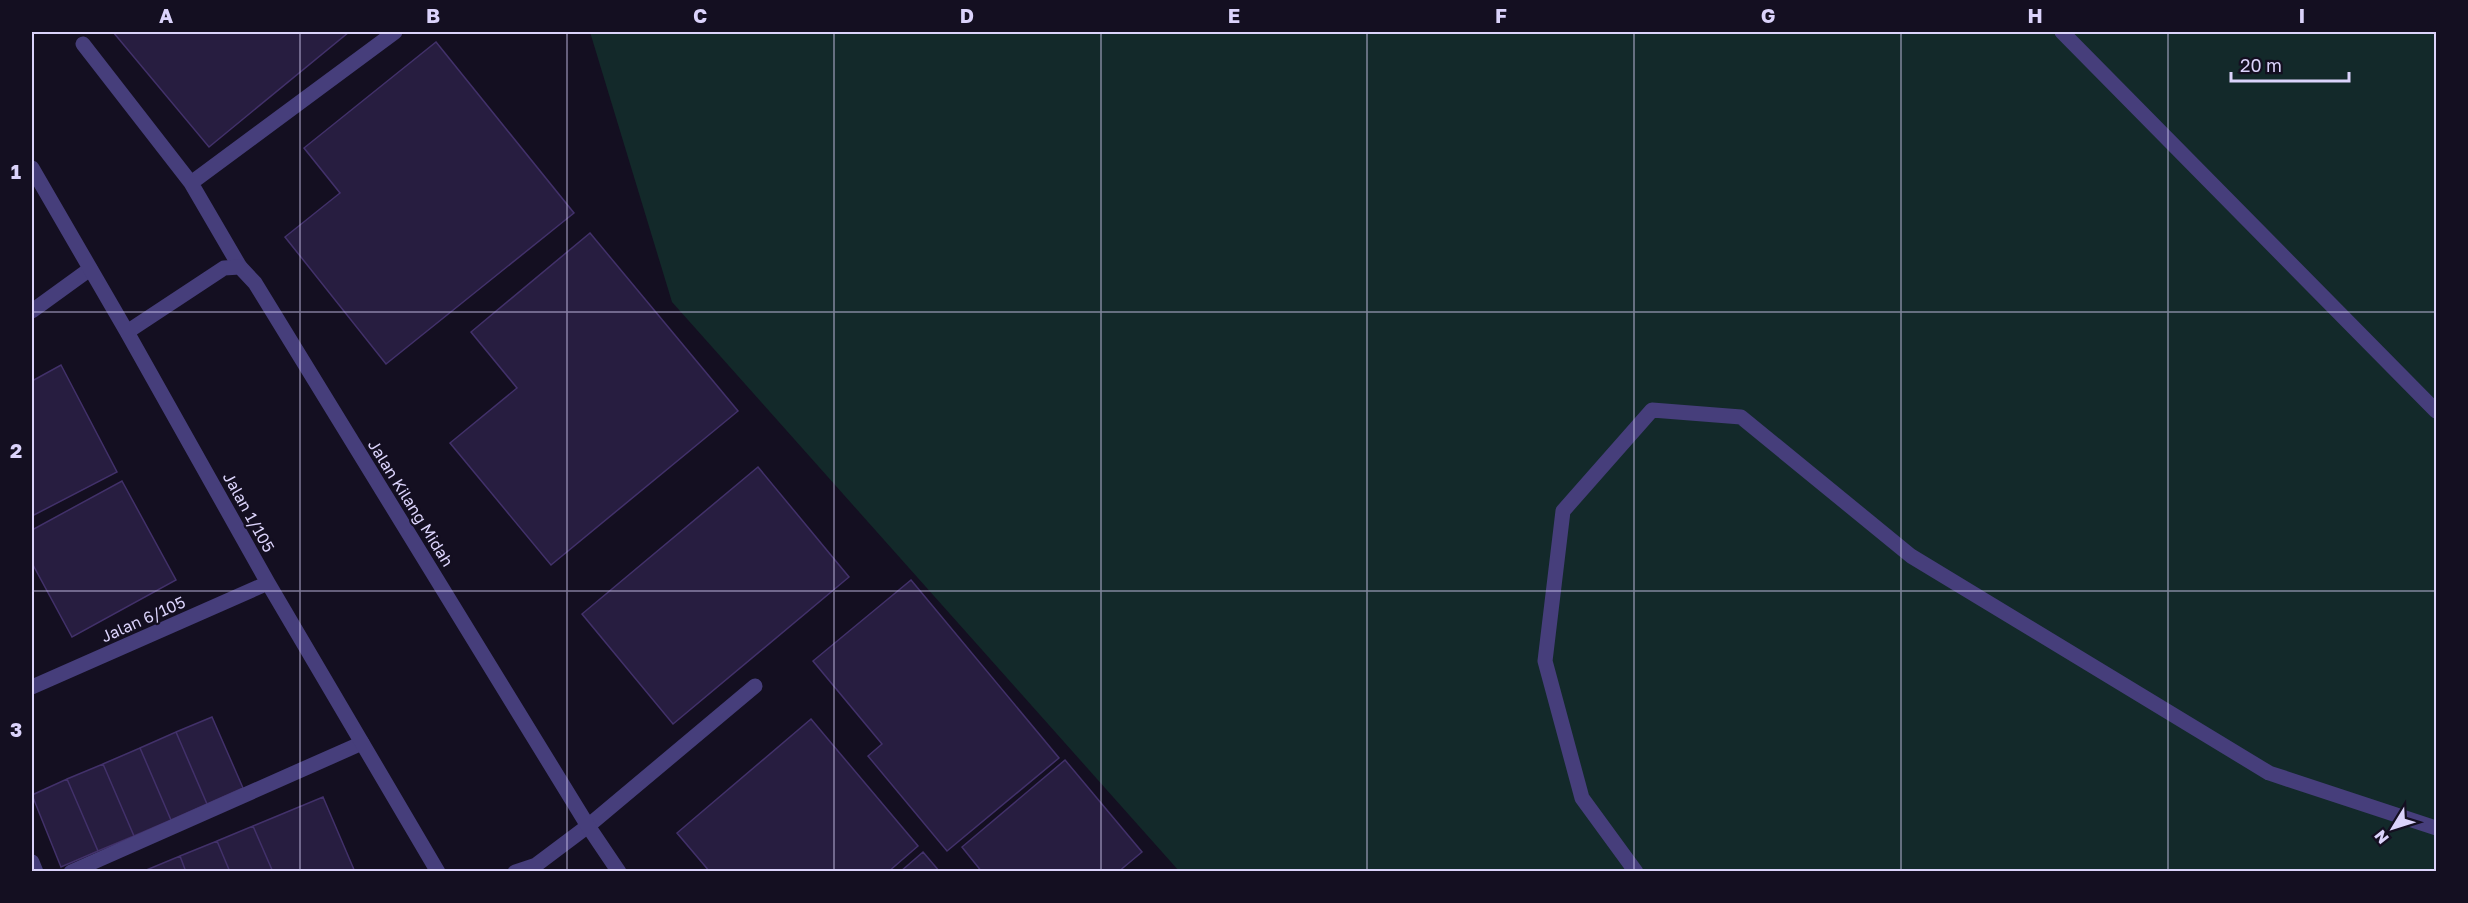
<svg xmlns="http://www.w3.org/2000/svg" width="2468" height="903" viewBox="0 0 2468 903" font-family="'Golos Text',sans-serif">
<rect width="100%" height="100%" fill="#140f21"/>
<path fill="#13292a" d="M590,32H2436V871H1179L672,302Z"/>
<path fill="#271d40" stroke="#42316a" stroke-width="1.5" d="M113,32H349L209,147Z
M436,42L574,213L386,364L285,237L340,193L304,148Z
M590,233L738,411L551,565L450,443L517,388L471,332Z
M61,365L117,472L32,516V381Z
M758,467L849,577L673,724L582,614Z
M122,481L176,580L72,637L32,563V530Z
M911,580L1059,758L947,851L868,756L882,744L813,661Z
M212,717L243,788L207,804L176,732Z
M811,719L918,846L888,872H710L677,833Z
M176,732L207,804L171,820L140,748Z
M140,748L171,820L134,836L103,764Z
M1065,760L1142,852L1118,872H982L962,847Z
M103,764L134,836L98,851L67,779Z
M67,779L98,851L61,867L32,795Z
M323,797L355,872H273L253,826Z
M253,826L273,872H230L217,841Z
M217,841L230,872H186L180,856Z
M923,852L940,872H900Z
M180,856L186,872L144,871Z"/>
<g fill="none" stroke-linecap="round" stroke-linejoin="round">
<path stroke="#463e7b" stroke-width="15" d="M2062,32L2436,411
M83,44L191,183L240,267
M191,183L395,32
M32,311L90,269
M32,862L36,872
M71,872L362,743
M515,872L536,865L588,826L755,686
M1636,872L1582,798L1545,661L1563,511L1652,410L1741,417L1911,556L2269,773L2436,828"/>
<path stroke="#463e7b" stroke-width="15" d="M32,168L127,332L268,583L438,872
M127,332L224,268L240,267L255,283L588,826L619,872
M32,687L268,583"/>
</g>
<path fill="none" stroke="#dbd3fb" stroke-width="1.5" stroke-opacity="0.55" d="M300,32V872M567,32V872M834,32V872M1101,32V872M1367,32V872M1634,32V872M1901,32V872M2168,32V872M32,312H2436M32,591H2436"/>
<g text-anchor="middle" stroke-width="4.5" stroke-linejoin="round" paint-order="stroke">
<g font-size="16" fill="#dbd3fb" stroke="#140f21">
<text transform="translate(411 503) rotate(58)" y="6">Jalan Kilang Midah</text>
<text transform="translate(249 512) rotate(61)" y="6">Jalan 1/105</text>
<text transform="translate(143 619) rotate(-24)" y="6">Jalan 6/105</text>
</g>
</g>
<rect width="2468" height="903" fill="none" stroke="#140f21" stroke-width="66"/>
<g transform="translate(2393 828) rotate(232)" stroke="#140f21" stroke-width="4.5" paint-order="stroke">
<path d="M0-4.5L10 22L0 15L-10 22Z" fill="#dbd3fb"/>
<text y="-9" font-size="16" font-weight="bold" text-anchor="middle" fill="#dbd3fb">N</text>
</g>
<path d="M2231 72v9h118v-9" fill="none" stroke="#dbd3fb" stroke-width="3"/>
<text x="2240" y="72" font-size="18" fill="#dbd3fb" stroke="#140f21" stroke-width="4.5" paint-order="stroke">20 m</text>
<rect x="33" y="33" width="2402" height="837" fill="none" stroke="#dbd3fb" stroke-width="2"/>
<g font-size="20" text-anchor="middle" font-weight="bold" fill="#dbd3fb">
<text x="166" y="23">A</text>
<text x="433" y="23">B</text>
<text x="700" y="23">C</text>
<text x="967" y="23">D</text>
<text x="1234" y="23">E</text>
<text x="1501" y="23">F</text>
<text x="1768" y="23">G</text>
<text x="2035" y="23">H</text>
<text x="2302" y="23">I</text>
<text x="16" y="179">1</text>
<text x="16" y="458">2</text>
<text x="16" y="737">3</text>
</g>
</svg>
